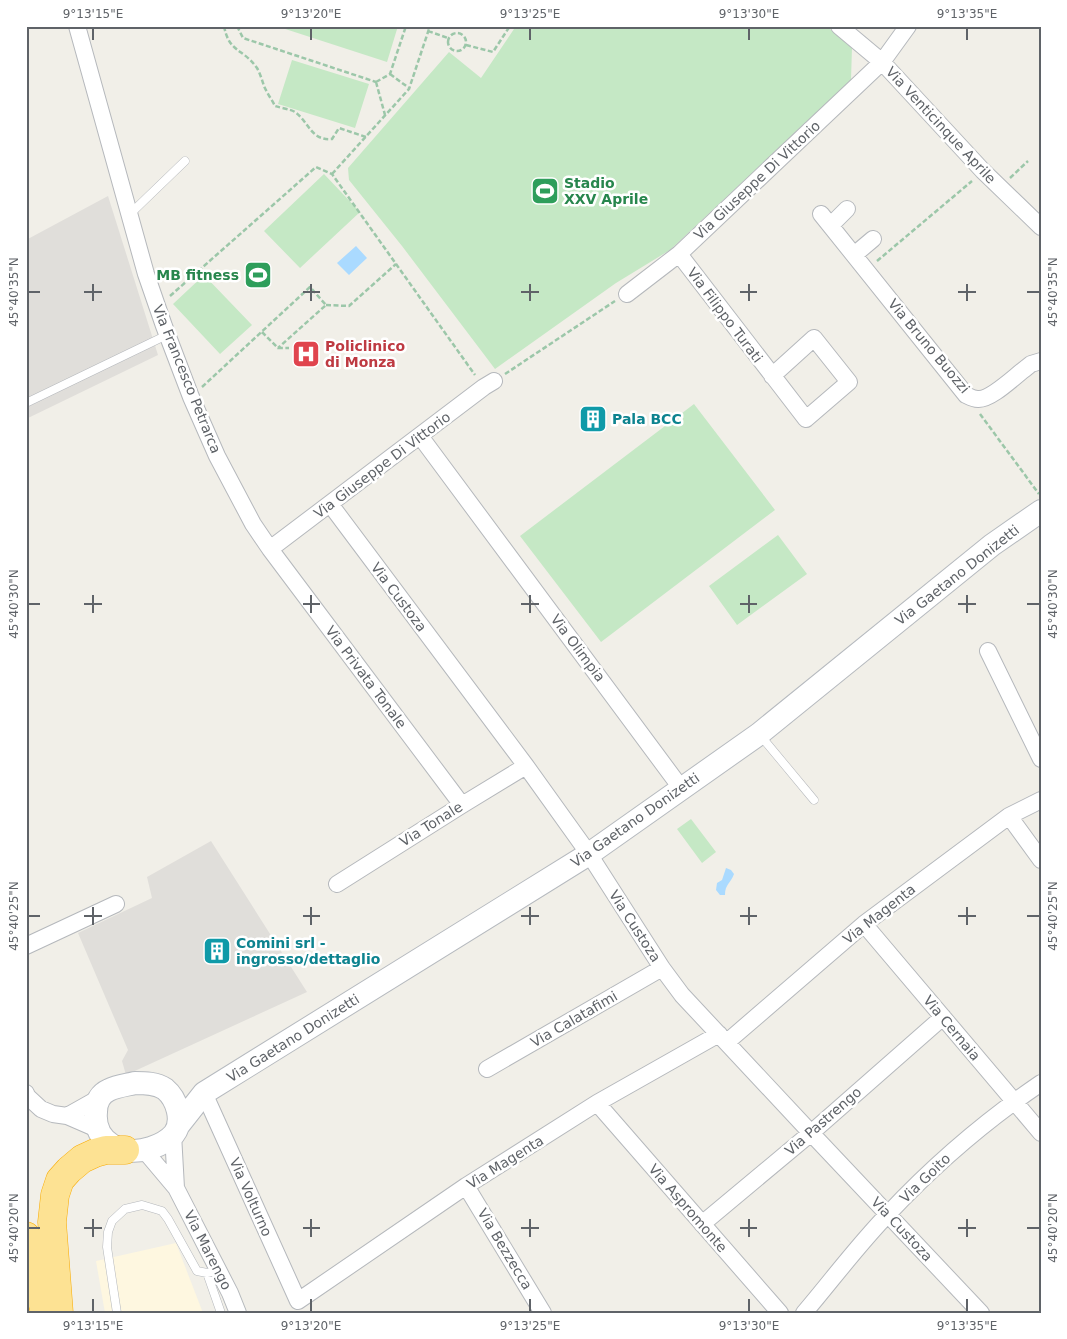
<svg xmlns="http://www.w3.org/2000/svg" width="1067" height="1339" viewBox="0 0 1067 1339" font-family="'DejaVu Sans',sans-serif">
<rect width="100%" height="100%" fill="#f1efe8"/>
<path fill="#fef7e0" d="M176,1243L203,1313H105L96,1261Z"/>
<path fill="#e0deda" d="M108,196L158,355L26,419V240Z
M211,841L307,992L126,1075L122,1061L128,1050L78,933L152,898L147,877Z"/>
<path fill="#c5e8c5" d="M276,26H398L387,62Z
M516,26H826L852,47L851,80L670,250L616,283L495,369L402,246L349,180L348,168L449,52L481,78Z
M292,60L369,84L355,128L278,104Z
M324,174L360,212L300,268L264,231Z
M204,275L252,325L220,354L173,304Z
M694,404L775,510L601,642L520,536Z
M778,535L807,574L737,625L709,586Z
M691,819L716,852L702,863L677,829Z"/>
<path fill="#aadaff" d="M356,246L367,258L349,275L337,263Z
M726,868L731,870L734,874C731,883 725,884 725,895H720L716,890L717,883L722,880Z"/>
<g fill="none" stroke-linecap="round" stroke-linejoin="round">
<g stroke="#b5b8bc" stroke-width="9">
<path id="lane" d="M130,214L185,161
M26,403L167,335
M760,735L814,800
M207,1273L221,1313
M117,1313L107,1247L108,1232L112,1221L125,1209L142,1205L162,1211L168,1219L197,1271L207,1273L218,1271"/>
</g>
<g stroke="#b5b8bc" stroke-width="18">
<path id="street" d="M77,26L146,274L164,326L191,397L217,456L253,524L270,549L462,805
M839,26L882,62L983,171L1041,227
M821,214L966,395C970,397 973,399 978,399C991,400 1015,376 1026,368L1031,364L1041,361
M831,225L847,209
M679,254L806,419L849,382L814,338L772,376
M854,255L873,239
M627,294L679,254L882,62L908,26
M420,436L681,788
M330,504L526,766L589,854L662,968L682,995L811,1133L981,1313
M270,549L484,387L494,381
M988,651L1041,759
M1009,816L1041,860
M337,884L462,805L526,766
M864,924L1041,1133
M26,946L116,904
M727,1042L864,924L1009,816L1041,800
M487,1069L662,968
M26,1093L27,1096L41,1109L53,1114L67,1116L97,1129
M204,1093L298,1301L466,1186L597,1103L719,1034
M597,1103L780,1313
M67,1116L99,1098
M173,1134L176,1188
M144,1150L176,1188L230,1293L238,1313
M466,1186L543,1313
M702,1224L811,1133L943,1017
M804,1313C832,1280 858,1245 888,1214C934,1165 985,1121 1041,1083"/>
</g>
<g stroke="#b6babf" stroke-width="24">
<path id="secondary" d="M135,1083C145,1083 156,1083 165,1089C177,1099 184,1121 174,1134C168,1141 160,1145 151,1148C124,1157 93,1144 96,1112C96,1102 100,1094 109,1090C117,1086 127,1085 135,1083Z
M178,1126L204,1093L589,854L759,734L992,545L1041,511"/>
</g>
<g stroke="#f9ab00" stroke-width="29">
<path id="highway" d="M26,1236L45,1313
M59,1313L52,1222L55,1195L60,1180L69,1170L82,1159L95,1153L106,1150H125"/>
</g>
<path stroke="#9cc7a9" stroke-width="2.5" stroke-dasharray="5 2.5" stroke-linecap="butt" d="M224,26C229,53 243,48 257,68C260,73 262,80 264,86C267,93 272,100 275,106C281,108 290,109 295,112C309,122 311,141 332,139L339,128L366,137
M237,26L243,38L376,82
M428,31L448,38
M448 42a9 9 0 1 1 18 0a9 9 0 1 1-18 0Z
M466,45L493,52L510,26
M390,74L409,88
M376,82L390,74L406,26
M376,82L385,115
M332,174L409,89L430,26
M1010,178L1028,161
M877,261L972,181
M170,296L316,167L332,174L475,375
M326,305L349,306L396,264
M262,332L278,348H289
M505,374L615,301
M202,387L310,287L326,305L278,348
M980,414L1039,494"/>
<use href="#lane" stroke="#fff" stroke-width="8"/>
<use href="#street" stroke="#fff" stroke-width="16"/>
<use href="#secondary" stroke="#fff" stroke-width="22"/>
<use href="#highway" stroke="#fde293" stroke-width="28"/>
</g>
<path fill="none" stroke="#5f6368" stroke-width="2" d="M93,28V40M311,28V40M530,28V40M749,28V40M967,28V40M93,284V301M311,284V301M530,284V301M749,284V301M967,284V301M28,292H40M84,292H102M303,292H320M521,292H539M740,292H757M958,292H976M1027,292H1040M93,595V613M311,595V613M530,595V613M749,595V613M967,595V613M28,604H40M84,604H102M303,604H320M521,604H539M740,604H757M958,604H976M1027,604H1040M93,907V925M311,907V925M530,907V925M749,907V925M967,907V925M28,916H40M84,916H102M303,916H320M521,916H539M740,916H757M958,916H976M1027,916H1040M93,1219V1237M311,1219V1237M530,1219V1237M749,1219V1237M967,1219V1237M28,1228H40M84,1228H102M303,1228H320M521,1228H539M740,1228H757M958,1228H976M1027,1228H1040M93,1299V1312M311,1299V1312M530,1299V1312M749,1299V1312M967,1299V1312"/>
<defs>
<g id="stadium-square" transform="scale(1.4375)"><rect x="-9" y="-9" width="18" height="18" rx="4" fill="#2e9e5b" stroke="#fff"/><path d="M0-5a6.5 5 0 1 0 0 10a6.5 5 0 1 0 0-10ZM-3.5-1.8h7v3.6h-7Z" fill="#fff"/></g>
<g id="hospital-square" transform="scale(1.4375)"><rect x="-9" y="-9" width="18" height="18" rx="4" fill="#e0444e" stroke="#fff"/><path d="M-5-5h3v3.5h4V-5h3V5h-3V1.5h-4V5h-3Z" fill="#fff"/></g>
<g id="building-square" transform="scale(1.4375)"><rect x="-9" y="-9" width="18" height="18" rx="4" fill="#0f9aa8" stroke="#fff"/><path d="M-4-6H4V6H1V3H-1V6H-4ZM-2.5-4.3h1.7v1.8h-1.7ZM.8-4.3h1.7v1.8H.8ZM-2.5-1h1.7V.8h-1.7ZM.8-1h1.7V.8H.8Z" fill="#fff"/></g>
</defs>
<g fill-rule="evenodd">
<use href="#stadium-square" x="545" y="191"/>
<use href="#stadium-square" x="258" y="275"/>
<use href="#hospital-square" x="306" y="354"/>
<use href="#building-square" x="593" y="419"/>
<use href="#building-square" x="217" y="951"/>
</g>
<g text-anchor="middle" stroke-width="5" stroke-linejoin="round" paint-order="stroke">
<g font-size="14" fill="#5f6368" stroke="#fff">
<text transform="translate(941 125) rotate(47)" y="5">Via Venticinque Aprile</text>
<text transform="translate(757 180) rotate(-43)" y="5">Via Giuseppe Di Vittorio</text>
<text transform="translate(725 315) rotate(53)" y="5">Via Filippo Turati</text>
<text transform="translate(929 346) rotate(50)" y="5">Via Bruno Buozzi</text>
<text transform="translate(187 379) rotate(68)" y="5">Via Francesco Petrarca</text>
<text transform="translate(382 465) rotate(-37)" y="5">Via Giuseppe Di Vittorio</text>
<text transform="translate(957 575) rotate(-38)" y="5">Via Gaetano Donizetti</text>
<text transform="translate(399 597) rotate(53)" y="5">Via Custoza</text>
<text transform="translate(578 648) rotate(53)" y="5">Via Olimpia</text>
<text transform="translate(366 677) rotate(53)" y="5">Via Privata Tonale</text>
<text transform="translate(635 820) rotate(-35)" y="5">Via Gaetano Donizetti</text>
<text transform="translate(431 824) rotate(-32)" y="5">Via Tonale</text>
<text transform="translate(879 914) rotate(-38)" y="5">Via Magenta</text>
<text transform="translate(635 926) rotate(57)" y="5">Via Custoza</text>
<text transform="translate(574 1019) rotate(-30)" y="5">Via Calatafimi</text>
<text transform="translate(952 1028) rotate(50)" y="5">Via Cernaia</text>
<text transform="translate(293 1038) rotate(-32)" y="5">Via Gaetano Donizetti</text>
<text transform="translate(823 1121) rotate(-41)" y="5">Via Pastrengo</text>
<text transform="translate(505 1162) rotate(-32)" y="5">Via Magenta</text>
<text transform="translate(925 1178) rotate(-44)" y="5">Via Goito</text>
<text transform="translate(251 1197) rotate(66)" y="5">Via Volturno</text>
<text transform="translate(688 1208) rotate(49)" y="5">Via Aspromonte</text>
<text transform="translate(902 1229) rotate(47)" y="5">Via Custoza</text>
<text transform="translate(505 1249) rotate(59)" y="5">Via Bezzecca</text>
<text transform="translate(208 1250) rotate(63)" y="5">Via Marengo</text>
</g>
<g font-size="14" font-weight="bold" fill="#27864d" stroke="#fff" text-anchor="start">
<text x="564" y="188">Stadio<tspan x="564" dy="16">XXV Aprile</tspan></text>
<text x="239" y="280" text-anchor="end">MB fitness</text>
</g>
<g font-size="14" font-weight="bold" fill="#be3a42" stroke="#fff" text-anchor="start">
<text x="325" y="351">Policlinico<tspan x="325" dy="16">di Monza</tspan></text>
</g>
<g font-size="14" font-weight="bold" fill="#0d838f" stroke="#fff" text-anchor="start">
<text x="612" y="424">Pala BCC</text>
<text x="236" y="948">Comini srl -<tspan x="236" dy="16">ingrosso/dettaglio</tspan></text>
</g>
</g>
<rect width="1067" height="1339" fill="none" stroke="#ffffff" stroke-width="55"/>
<rect x="28" y="28" width="1012" height="1284" fill="none" stroke="#5f6368" stroke-width="2"/>
<g font-size="12" text-anchor="middle" fill="#5f6368">
<text x="93" y="18">9°13'15"E</text>
<text x="311" y="18">9°13'20"E</text>
<text x="530" y="18">9°13'25"E</text>
<text x="749" y="18">9°13'30"E</text>
<text x="967" y="18">9°13'35"E</text>
<text transform="translate(14 292) rotate(-90)" y="4">45°40'35"N</text>
<text transform="translate(1053 292) rotate(-90)" y="4">45°40'35"N</text>
<text transform="translate(14 604) rotate(-90)" y="4">45°40'30"N</text>
<text transform="translate(1053 604) rotate(-90)" y="4">45°40'30"N</text>
<text transform="translate(14 916) rotate(-90)" y="4">45°40'25"N</text>
<text transform="translate(1053 916) rotate(-90)" y="4">45°40'25"N</text>
<text transform="translate(14 1228) rotate(-90)" y="4">45°40'20"N</text>
<text transform="translate(1053 1228) rotate(-90)" y="4">45°40'20"N</text>
<text x="93" y="1330">9°13'15"E</text>
<text x="311" y="1330">9°13'20"E</text>
<text x="530" y="1330">9°13'25"E</text>
<text x="749" y="1330">9°13'30"E</text>
<text x="967" y="1330">9°13'35"E</text>
</g>
</svg>
